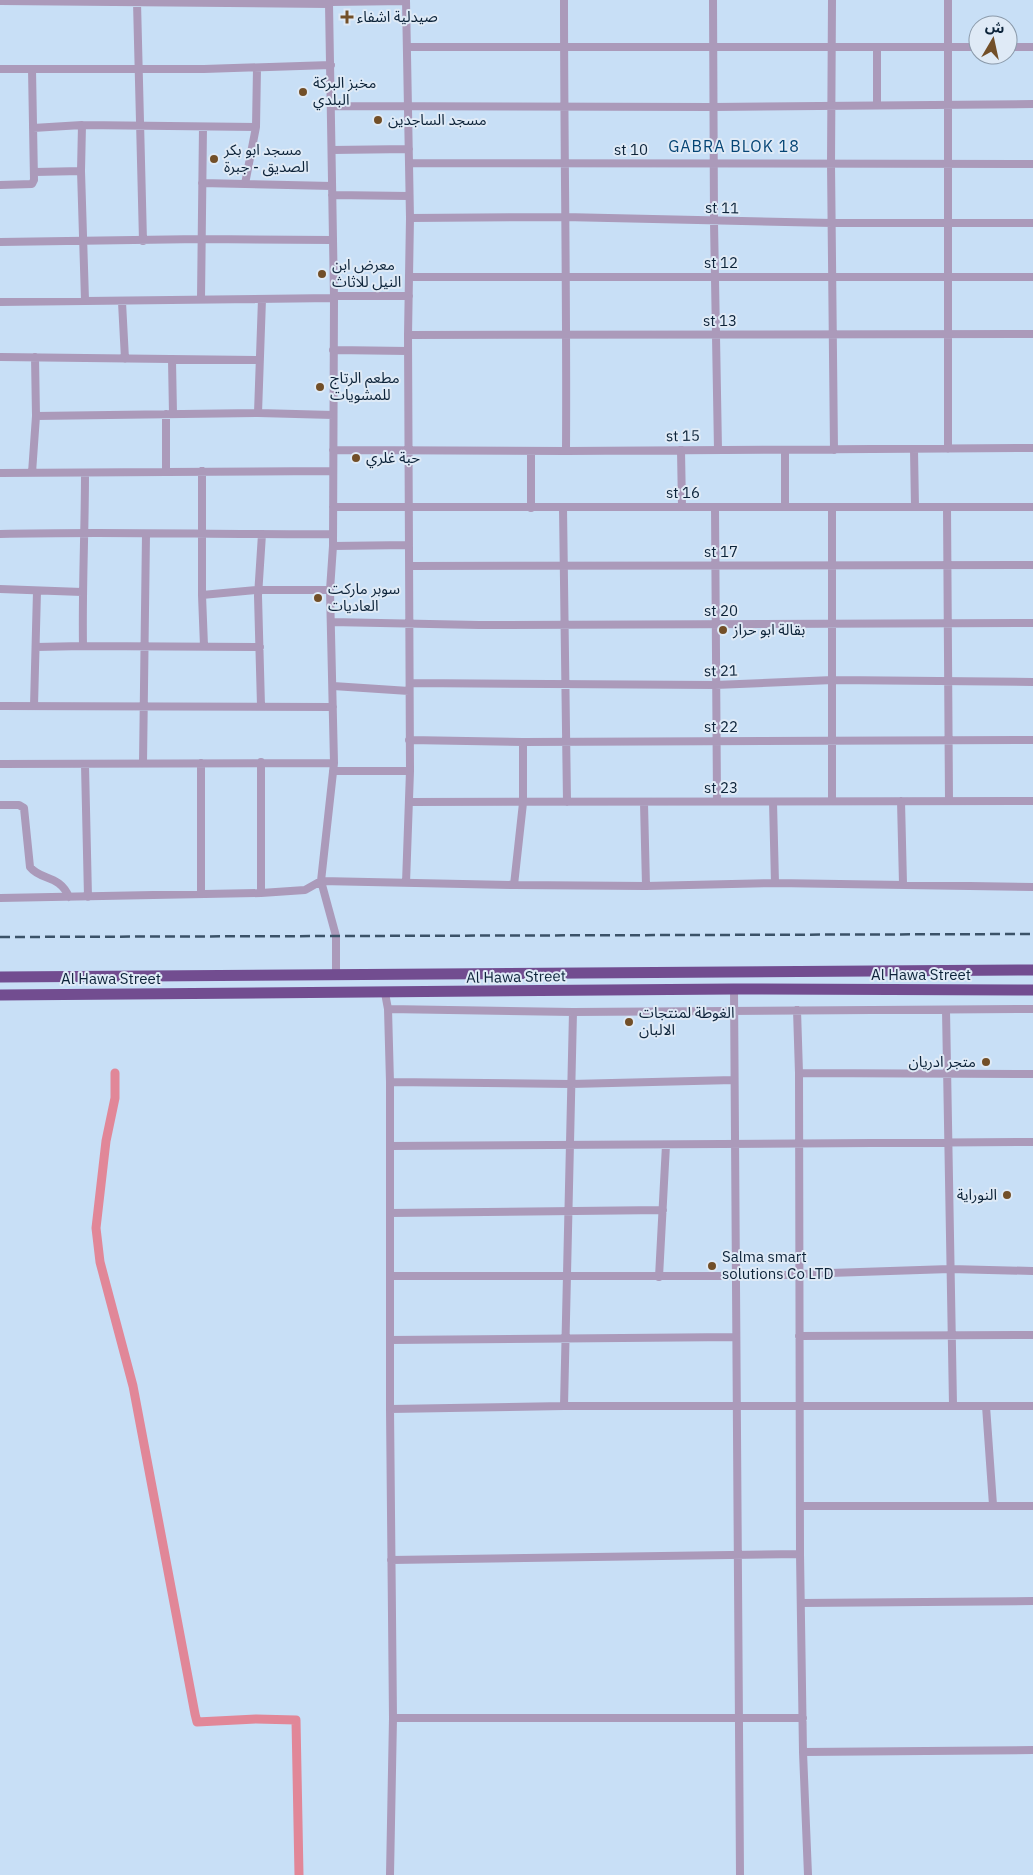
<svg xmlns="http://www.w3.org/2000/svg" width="1033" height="1875" viewBox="0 0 1033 1875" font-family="'IBM Plex Sans','Noto Sans Arabic',sans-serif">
<rect width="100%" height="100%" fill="#c8dff6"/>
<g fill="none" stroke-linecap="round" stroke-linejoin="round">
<path stroke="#e18798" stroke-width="9" d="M115,1073V1098L106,1141L96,1228L100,1262L133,1386L195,1714L197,1722L256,1719L296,1720L299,1875"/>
<path stroke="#ab9aba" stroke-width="8" d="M331,0L329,4L334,298L333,546L330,590L334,763L321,881L336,936V975
M564,0C564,150 567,301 566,451
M713,0L714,222L718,450
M832,0L831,164L834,450
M0,1L329,4
M137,2L143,241
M331,2L406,1
M407,47H978
M877,47V105
M1008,47H1033
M0,69H204L331,65
M331,106L713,107L1033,104
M82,125L81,171L85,300
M33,128L82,125L256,127
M332,150L409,149
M409,163L1033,164
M35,172L81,171
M202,183L332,186
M245,184L256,127L257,68
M0,185L32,184L34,180L32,69
M332,195L409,196
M410,218L564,217L832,223H1033
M0,242L201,239L332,240
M409,277H1033
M334,296H409
M201,299L203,127
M0,302L334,298
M122,302L125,359
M408,335L1033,334
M333,350L408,351
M0,357L259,360
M172,360L173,414
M258,413L262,299
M166,414V471
M36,416L258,413L333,415
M948,449V0
M333,450L566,451L1033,448
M681,450L682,507
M785,450V507
M914,450L915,507
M202,471V595L204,646
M0,473C111,473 222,471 333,471
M32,473L36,416L35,357
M333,507H1033
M715,507L717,801
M832,507V801
M947,507L949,801
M531,508V451
M563,508L567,802
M0,534C111,531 222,535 333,534
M333,546L409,545
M409,566L1033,565
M0,589L82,592
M202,595L257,590H330
M331,622L479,625L1033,623
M83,646C82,588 85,531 85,474
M36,647L83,646L260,647
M410,683L715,685L833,680L1033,682
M333,686L409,691
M0,706L333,707
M34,706L37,591
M261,706L258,596L262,534
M409,740L523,742L1033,740
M143,763L146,534
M201,763V894
M0,764L334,763
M85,765L88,897
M333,771H410
M901,801L903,884
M409,802L1033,801
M773,802L775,883
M644,803L646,886
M0,805H19L24,808L30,867C41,881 59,874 69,897
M406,883L410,771L408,335L410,218L406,0
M514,885L523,803V742
M261,893V762
M0,898L261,893L305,890L321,881L514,885L646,886L775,883L1033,887
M734,989L740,1875
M385,993L388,1009L390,1082V1409L393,1718L390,1875
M388,1009L573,1012L1033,1009
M797,1010L799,1073L800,1554L803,1752L808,1875
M946,1010L953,1405
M799,1073L1033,1074
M390,1082L571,1084L734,1080
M390,1146L1033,1142
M390,1213L663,1210
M390,1276H736L950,1269L1033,1271
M659,1277L666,1145
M799,1336L1033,1335
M390,1340L736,1337
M564,1406L573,1012
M986,1406L993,1505
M390,1409L564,1406H1033
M800,1506H1033
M391,1560L800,1554
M801,1603L1033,1601
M393,1718H803
M803,1752L1033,1750"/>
<path stroke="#724d90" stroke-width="11" d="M0,977L1033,970
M0,995L734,989L1033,990"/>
<path stroke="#3b5268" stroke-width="2.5" stroke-dasharray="10 5" stroke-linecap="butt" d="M0,937L1033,934"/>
</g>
<g fill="#724f28" stroke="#dfeaf6" stroke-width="2">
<path d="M344.5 9.5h5v5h5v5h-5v5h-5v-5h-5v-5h5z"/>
<circle cx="303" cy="92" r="5"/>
<circle cx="378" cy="120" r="5"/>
<circle cx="214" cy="159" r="5"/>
<circle cx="322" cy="274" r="5"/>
<circle cx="320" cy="387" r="5"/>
<circle cx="356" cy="458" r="5"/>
<circle cx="318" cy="598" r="5"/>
<circle cx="723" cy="630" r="5"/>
<circle cx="629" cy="1022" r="5"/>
<circle cx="986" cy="1062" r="5"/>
<circle cx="1007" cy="1195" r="5"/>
<circle cx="712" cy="1266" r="5"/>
</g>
<g text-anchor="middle" stroke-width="4" stroke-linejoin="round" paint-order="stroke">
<g font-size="15" fill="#0c2339" stroke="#dfeaf6" text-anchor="start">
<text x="357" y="22">صيدلية اشفاء</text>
<text x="313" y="88">مخبز البركة<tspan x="313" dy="17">البلدي</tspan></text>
<text x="388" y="125">مسجد الساجدين</text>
<text x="224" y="155">مسجد ابو بكر<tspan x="224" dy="17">الصديق - جبرة</tspan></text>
<text x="332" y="270">معرض ابن<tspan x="332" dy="17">النيل للاثاث</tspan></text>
<text x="330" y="383">مطعم الرتاج<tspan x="330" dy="17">للمشويات</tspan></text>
<text x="366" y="463">حبة غلري</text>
<text x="328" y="594">سوبر ماركت<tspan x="328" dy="17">العاديات</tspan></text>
<text x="733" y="635">بقالة ابو حراز</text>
<text x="639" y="1018">الغوطة لمنتجات<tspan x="639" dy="17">الالبان</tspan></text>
<text x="976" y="1067" text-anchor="end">متجر ادريان</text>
<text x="997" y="1200" text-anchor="end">النوراية</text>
<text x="722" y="1262">Salma smart<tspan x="722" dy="17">solutions Co LTD</tspan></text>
</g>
<g font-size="15" fill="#0c2339" stroke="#dfeaf6">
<text x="631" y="155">st 10</text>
<text transform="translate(722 208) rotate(1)" y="5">st 11</text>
<text x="721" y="268">st 12</text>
<text x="720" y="326">st 13</text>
<text transform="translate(683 436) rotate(-1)" y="5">st 15</text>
<text x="683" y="498">st 16</text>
<text x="721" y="557">st 17</text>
<text x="721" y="616">st 20</text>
<text transform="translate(721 671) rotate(-1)" y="5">st 21</text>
<text x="721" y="732">st 22</text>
<text x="721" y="793">st 23</text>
<text x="921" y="980">Al Hawa Street</text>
<text transform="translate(516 977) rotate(-1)" y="5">Al Hawa Street</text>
<text x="111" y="984">Al Hawa Street</text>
</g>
<g font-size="16" letter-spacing="1" fill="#054575" stroke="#dfeaf6">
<text x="734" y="152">GABRA BLOK 18</text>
</g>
</g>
<g transform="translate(993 40) rotate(9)"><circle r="24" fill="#dfeaf6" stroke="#8b9aaa"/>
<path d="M0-4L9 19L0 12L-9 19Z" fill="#724f28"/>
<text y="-8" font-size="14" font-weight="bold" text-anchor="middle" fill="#0c2339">ش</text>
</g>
</svg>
